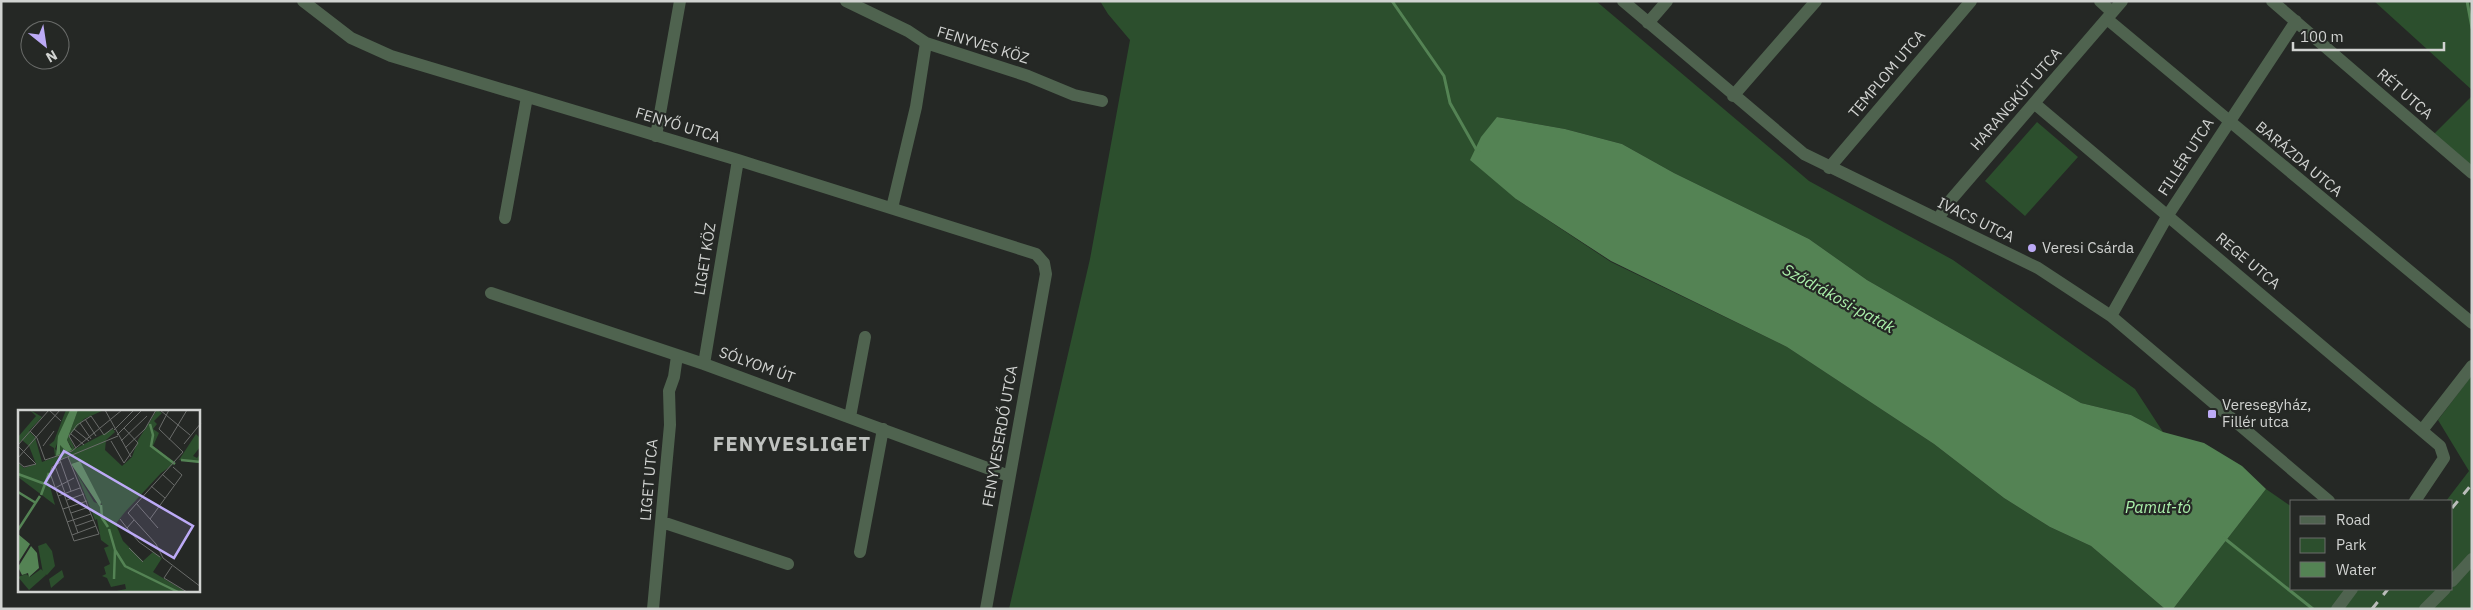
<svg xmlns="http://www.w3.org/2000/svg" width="2473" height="610" viewBox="0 0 2473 610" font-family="'IBM Plex Sans',sans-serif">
<rect width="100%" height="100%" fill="#252825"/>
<path fill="#2c4f2d" d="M1100,1H1596L1809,181L1953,260L2135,389L2163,432L2131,415L2081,403L1867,280L1809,239L1674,173L1622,144L1565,129L1497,117L1516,199L1611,262L1787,347L1934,444L2004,498L2050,527L2091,546L2165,609H1009L1090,259L1130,40L1108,14Z
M2374,1H2472V90Z
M2472,96V166L2434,134Z
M2037,122L2078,157L2025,216L1985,181Z
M2472,375V609H2173L2266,489L2292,507V589H2452V501H2446L2469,471L2438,420Z"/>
<path fill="#548354" d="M1497,117L1565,129L1622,144L1674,173L1809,239L1867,280L2081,403L2131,415L2163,432L2204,443L2242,466L2266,489L2173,609H2165L2091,546L2050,527L2004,498L1934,444L1787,347L1611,261L1516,199L1470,160L1481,137Z"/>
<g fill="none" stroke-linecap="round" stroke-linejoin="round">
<path stroke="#548354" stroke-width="3" d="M1392,1L1444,76L1450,103L1476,149L1479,151
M2467,1L2472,28
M2224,538L2313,609"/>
<path stroke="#4f634f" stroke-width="12" d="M303,1L351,38L391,56L738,160L1036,254L1044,263L1046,274L986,609
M846,1L908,31L926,43
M1623,1L1804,154L2038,268L2111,316L2329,501
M2100,1L2112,12
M2272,1L2472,173
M2107,19L2472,323
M1648,23L1667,1
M1733,96L1816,1
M2034,103L2440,446L2444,458L2415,501
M656,136L680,1
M1829,168L1971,1
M892,208L916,107L926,43L1028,76L1074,95L1102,101
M505,218L527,97
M1938,219L1949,202L2122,1
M491,293L704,364L1009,476
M2111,316L2168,215L2296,21
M704,364L738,160
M850,417L865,337
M2423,429L2472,366
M662,522L788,564
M860,552L883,429
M2452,581L2472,559
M653,609L670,425L669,391L674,377L677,356
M2337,609L2352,589
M2425,609L2445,589"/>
<path stroke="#babcba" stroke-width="3" stroke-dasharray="9 9" stroke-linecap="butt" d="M2452,508L2472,484
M2372,609L2388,589"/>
</g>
<g fill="#bcaaf6" stroke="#252825" stroke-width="2">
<circle cx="2032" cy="248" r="5"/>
<rect x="2207" y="409" width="10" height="10" rx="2.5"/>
</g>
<g text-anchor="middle" stroke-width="4.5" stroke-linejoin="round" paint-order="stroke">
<g font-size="15" fill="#d1d3d1" stroke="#252825">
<text transform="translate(983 45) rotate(17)" y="5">FENYVES KÖZ</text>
<text transform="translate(1887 74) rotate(-50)" y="5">TEMPLOM UTCA</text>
<text transform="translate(2405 94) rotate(41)" y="5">RÉT UTCA</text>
<text transform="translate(2016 99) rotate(-49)" y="5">HARANGKÚT UTCA</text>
<text transform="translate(678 125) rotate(17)" y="5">FENYŐ UTCA</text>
<text transform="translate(2186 157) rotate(-57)" y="5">FILLÉR UTCA</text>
<text transform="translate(2299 159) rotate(40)" y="5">BARÁZDA UTCA</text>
<text transform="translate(1976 220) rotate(26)" y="5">IVACS UTCA</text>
<text transform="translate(705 259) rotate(-81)" y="5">LIGET KÖZ</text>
<text transform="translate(2248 261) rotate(40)" y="5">REGE UTCA</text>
<text transform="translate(757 365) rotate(20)" y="5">SÓLYOM ÚT</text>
<text transform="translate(1000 436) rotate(-80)" y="5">FENYVESERDŐ UTCA</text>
<text transform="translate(649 480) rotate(-85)" y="5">LIGET UTCA</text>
</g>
<g font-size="15" fill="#d1d3d1" stroke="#252825" text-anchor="start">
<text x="2042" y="253">Veresi Csárda</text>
<text x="2222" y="410">Veresegyház,<tspan x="2222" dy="17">Fillér utca</tspan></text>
</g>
<g font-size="16" font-style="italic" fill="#abf1ab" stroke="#252825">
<text transform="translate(1839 298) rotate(29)" y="6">Sződrákosi-patak</text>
<text x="2158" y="513">Pamut-tó</text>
</g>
<g font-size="20" font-weight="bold" letter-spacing="1" fill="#c0c3c0" stroke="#252825">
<text x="792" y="451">FENYVESLIGET</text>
</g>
</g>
<g transform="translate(18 410)">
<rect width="182" height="182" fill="#252825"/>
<path d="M12,0L24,7L11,21L17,27L24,52L37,47L36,38L31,35L36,31L48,0H52L37,39L42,44V35L54,38L49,30L60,0H86L66,9L51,26L57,39L95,19L97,22L88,30L87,40L104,56L114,47L120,30L139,0L144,3L136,11L139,14L135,19L141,23L135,36L157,53L143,63L107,102L99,112V117L105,131L125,151L135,142L144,148L135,162L168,182H94L108,179L107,174L93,177L89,168L84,166L88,164L86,157L92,154L86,138L91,136L83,130L79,109L77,110L58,62L76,92L84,95L62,51L53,54L49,46L34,56L33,68L30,69L37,95L0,67V53L6,58L18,54L11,36L4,30L0,34V27L18,6ZM178,24L182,28V37L175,46L179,48L182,44V53L161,50ZM28,133L34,141L37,156L29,165L25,163L20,136ZM23,159L28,165L11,180L0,167L8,164L12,167ZM44,160L46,167L33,178L31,169Z" fill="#2c4f2d"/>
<path d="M52,0H60L49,30L54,40L49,42L42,35V44L38,46L40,26ZM62,51L83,92L82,97L53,54ZM0,124L12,134L0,153ZM13,136L19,143L21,158L11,167L10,163L4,165L0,157Z" fill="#548354"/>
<path fill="none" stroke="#548354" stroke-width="2.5" d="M132,14L135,25L133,36L157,54M163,50L183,52M0,64L27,74M0,82L18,93M23,85L31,63M83,95L84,108L90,117M91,119L97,140L96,169M0,120L22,86M97,140L107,156L160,182"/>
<path fill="none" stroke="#6a6c6a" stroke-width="1" d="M31,0L43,11M87,0L113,47M142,0L172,25M151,0L141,19L165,42L110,103L138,134L145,148L183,177M73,6L86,25L95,18M67,9L78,26M62,13L73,29M56,19L71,31M96,20L116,0M12,21L19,28L27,50L54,41L104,0M53,24L66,35M99,25L123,1M151,30L169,0M93,31L106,53L120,33L106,18M103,31L129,6M166,34L183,13M0,35L31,0M0,36L18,54L6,57L0,52M25,36L36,21M58,38L51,26L59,15L73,6M107,38L127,19L138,0M0,48L42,0M43,52L34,57L32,63L56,131L81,124L50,47M37,56L47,83M144,64L156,75M133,76L147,88M37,78L56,68M53,81L42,50L100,26M46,84L60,123M40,86L62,78M49,90L66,84M118,93L140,118M45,99L69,91M53,103L71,97M102,109L109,118L116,110M132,109L164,65L155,57M49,112L73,104M58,116L75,110M109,118L121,132L142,147M54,125L78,116M111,138L125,152M154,156L146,168L169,182"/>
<path fill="#bcaaf6" fill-opacity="0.15" stroke="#bcaaf6" stroke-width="2.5" d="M46,41L175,116L156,148L27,73Z"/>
<rect width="182" height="182" fill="none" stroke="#d1d3d1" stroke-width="2.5"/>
</g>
<rect width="2473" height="610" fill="none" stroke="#d1d3d1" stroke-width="5"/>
<rect x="2290" y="500" width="162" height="90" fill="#252825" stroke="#6a6c6a"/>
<rect x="2300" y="516" width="25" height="8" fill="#4f634f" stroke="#6a6c6a"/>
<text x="2336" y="525" font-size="15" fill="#d1d3d1">Road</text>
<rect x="2300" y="538" width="25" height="15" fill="#2c4f2d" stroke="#6a6c6a"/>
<text x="2336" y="550" font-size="15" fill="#d1d3d1">Park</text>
<rect x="2300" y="562" width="25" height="15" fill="#548354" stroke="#6a6c6a"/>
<text x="2336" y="575" font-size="15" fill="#d1d3d1">Water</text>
<g transform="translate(45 45) rotate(150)"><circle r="24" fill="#252825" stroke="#6a6c6a"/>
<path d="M0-4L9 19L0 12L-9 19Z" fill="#bcaaf6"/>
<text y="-8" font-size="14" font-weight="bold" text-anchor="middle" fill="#d1d3d1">N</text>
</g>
<path d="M2293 42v8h151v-8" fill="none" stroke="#d1d3d1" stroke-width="2.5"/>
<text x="2300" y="42" font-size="15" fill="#d1d3d1" stroke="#252825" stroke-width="4" paint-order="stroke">100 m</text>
</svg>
